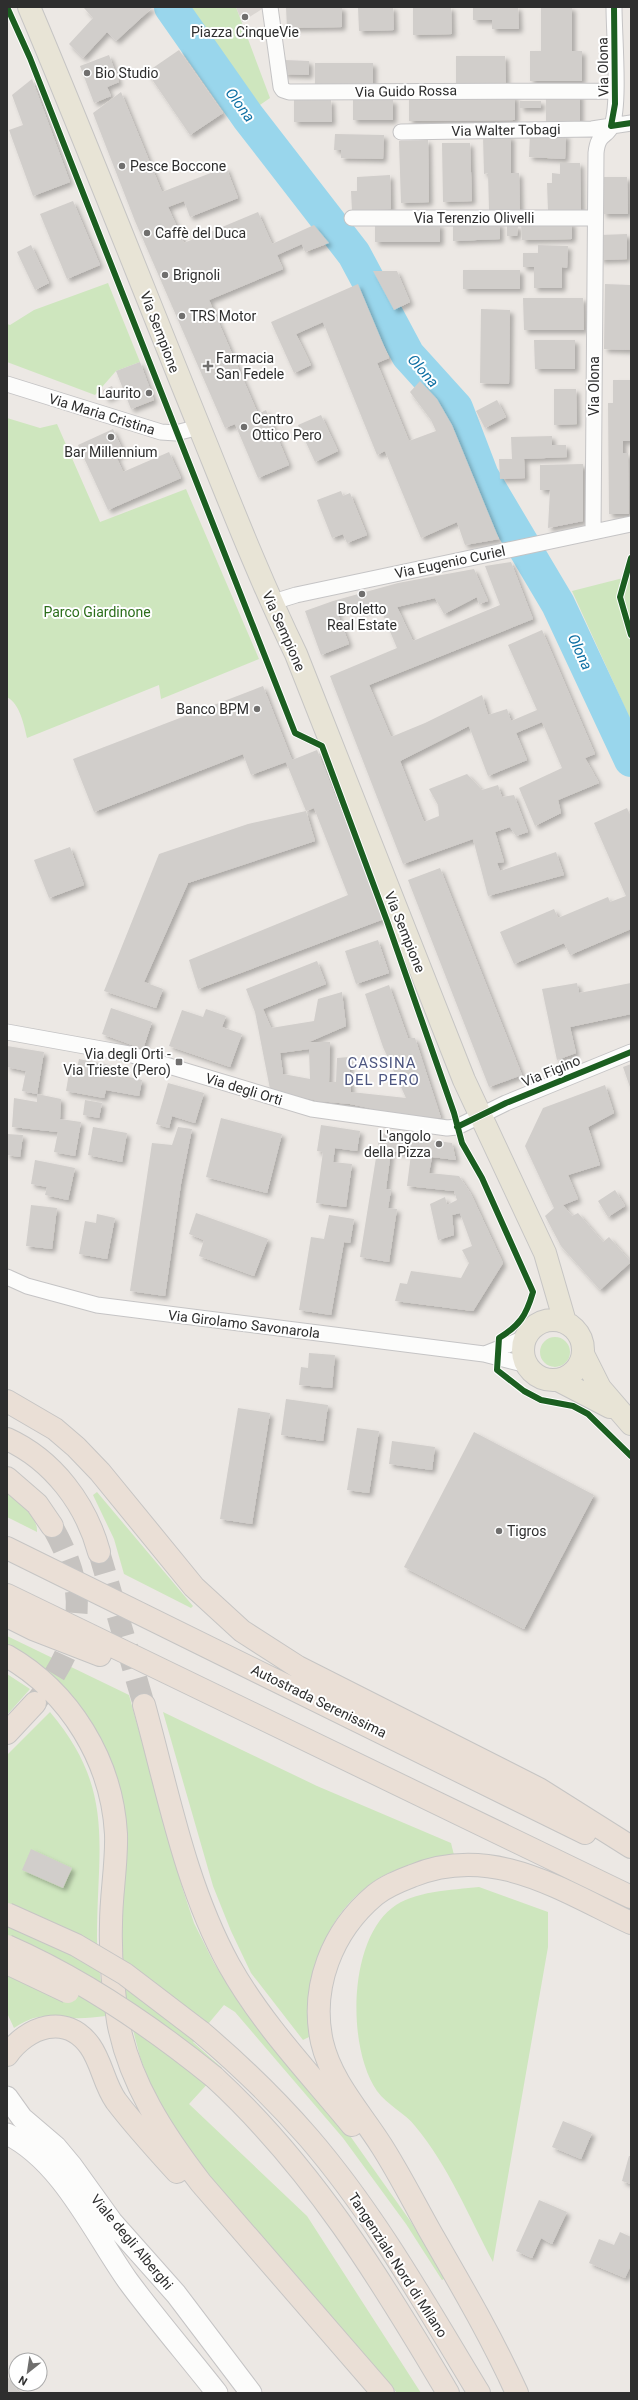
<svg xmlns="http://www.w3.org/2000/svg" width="638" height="2400" viewBox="0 0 638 2400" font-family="Roboto,sans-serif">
<defs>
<filter id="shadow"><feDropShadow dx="3.5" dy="3.5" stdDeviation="2" flood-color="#0004"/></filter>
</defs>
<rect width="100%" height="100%" fill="#ece8e4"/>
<path fill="#cee6be" d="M187,7H236L270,98L257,107Z
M108,283L140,362L116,371L95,395L7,362V324L10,325L34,310Z
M7,418L40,428L57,424L100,522L186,489L259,659L161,699L159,685L27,738C24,725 20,704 7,697Z
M631,576V721L572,591Z
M540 1352a15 15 0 1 1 30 0a15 15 0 1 1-30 0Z
M7,1492C18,1503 38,1515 37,1532L7,1517Z
M97,1492L193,1606L191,1608L124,1574L114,1539L93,1495Z
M7,1636L129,1695L183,1890L194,1923L214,1963L238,2001L348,2133L411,2222L446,2278L442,2280L406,2224L343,2138L235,2012L224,2005L193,2042L222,2068L189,2104L307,2216L421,2393H397L250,2225L200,2165L168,2120L151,2087L140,2057L126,2003L120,1930L126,1830L42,1668L7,1644Z
M7,1674L30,1689L7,1715Z
M50,1712C116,1790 97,1846 97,1937C97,1964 103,1990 106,2016C95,2017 83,2019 71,2018C46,2016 37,2013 14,2028L7,2013V1755Z
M163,1712L317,1786L451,1843L454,1855C430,1861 403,1865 381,1877C325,1910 304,1976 309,2037L303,2040L251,1973L231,1931L213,1886Z
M479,1887L548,1912V1947L493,2262C469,2217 448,2165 415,2126C405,2113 387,2105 377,2091C347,2048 348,1942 392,1908C413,1891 452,1890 479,1887Z"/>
<path fill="#dad6d2" d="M236,7H265L242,22Z"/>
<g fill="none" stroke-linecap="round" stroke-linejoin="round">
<path stroke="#99d6ec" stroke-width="34" d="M171,7L248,117L354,254L408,355L456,408L482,476L558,604L631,760"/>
</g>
<path fill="#d1cecb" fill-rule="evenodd" filter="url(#shadow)" d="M85,7H151L152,8L116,41L107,32L83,58L69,44L93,18L84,8Z
M286,7H342V27L287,28Z
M358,7H393L394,30L359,31Z
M413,7H451L452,34L413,35Z
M473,7H518L519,29H492V20H473Z
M541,7H572V51H582V81H530V51H541Z
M179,50L223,113L190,135L147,72Z
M109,55L119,82L107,87L111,96L94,103L80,66Z
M456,56H505L506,84L456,85Z
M284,60L309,61V75L283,74Z
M315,63H373V86H315Z
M32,79L70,182L33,196L9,130L23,125L12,95Z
M121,92L162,192L226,167L238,198L190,217L184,201L168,207L184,243L258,212L272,244L314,225L329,243L305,252L302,244L277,255L283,269L209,300L258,414L266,410L289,465L258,478L235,424L225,428L135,221L93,113Z
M546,93L580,94V123L546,122Z
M515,96V120L409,121V97Z
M294,100H331L332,122H294Z
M353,100H393V120H353Z
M520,101H541V108H520Z
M335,134L384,135L383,159L341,158V150H334Z
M530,134L566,135L565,159L529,157Z
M483,136H511V173H519L520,210H489L488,173L484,174Z
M428,140L429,202L401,203L399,141Z
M442,143H470L472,201L443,202Z
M560,163H580L581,211H548L547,183H552V173L560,174Z
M390,175L391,209L352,211L351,191H357V177Z
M602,177H627L628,214H603Z
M73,201L100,265L67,279L40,214Z
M572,222V239L522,240L521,224Z
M500,223V239L453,241V224Z
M375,224H440V242H375Z
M507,226H518L517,236H507Z
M627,234V259L600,260V235Z
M31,245L49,283L35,290L17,252Z
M538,245L568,246L567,268L562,267V288H534V267H523V253H538Z
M463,270H520V289H463Z
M373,271H397L410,302L394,310Z
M358,284L389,358L377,363L409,441L436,431L431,420L410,392L420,381L437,399L452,425L499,539L465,545L457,522L421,538L385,451L377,455L323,322L296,334L311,365L294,373L271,322Z
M605,284L630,285V350L604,349Z
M523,298H583L584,330H524Z
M481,309L510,310L509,384L480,383Z
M534,340H575V369H535Z
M140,362L154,400L131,409L116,371Z
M613,380H631V441H623V453H628L629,514H609L608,403H613Z
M112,386L116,395L106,399L103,390Z
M554,389H576L577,424L554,425Z
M497,400L506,417L485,428L476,411Z
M321,415L338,451L315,462L298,425Z
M113,429L124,453L116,456L123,472L169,452L181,478L108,510L78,445Z
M552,436V445H566L567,457L524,459L525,478L500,479L499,459H512L511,437Z
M583,464V521L548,528L550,490H540V465Z
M341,491L343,496L350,493L367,535L347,543L343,534L332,538L317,500Z
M511,562L533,619L369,685L391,737L425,723L482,695L488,715L507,709L511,721L537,710L508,645L542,630L595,754L585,758L599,783L558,800L561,813L535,826L519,788L562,768L542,722L516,733L527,760L488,776L469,726L400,761L424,822L439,816L438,805L429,789L467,774L482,790L498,785L502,797L514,795L528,832L516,836L510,827L495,832L504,862L497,863L500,871L556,852L564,875L488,896L473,839L403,864L330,676L397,648L379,605L361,612L357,604L337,612L349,644L321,655L305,611L333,601L398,583L474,569L488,601L479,604L477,597L444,614L435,598L397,607L413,641L500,605L485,566Z
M263,686L292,760L317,750L384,919L198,989L189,960L348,895L314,808L306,811L286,762L251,775L243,754L94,812L73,759Z
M627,808L631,817V929L570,955L564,943L514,964L500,932L554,909L558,918L608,897L610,902L626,896L594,823Z
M306,811L315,841L188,883L144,982L163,989L156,1008L104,991L159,854L248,824Z
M70,847L84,885L49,898L34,860Z
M440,868L522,1075L489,1087L408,880Z
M378,940L389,973L356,984L345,951Z
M317,961L326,984L263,1009L271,1028L314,1021L318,999L342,992L346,1026L309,1042H330L329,1082H336L337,1058L349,1057L351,1092L406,1098L383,1047L365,994L389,985L408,1038H415L441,1118L403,1115L350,1104L318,1101L270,1089L255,1012L246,989ZM309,1049L310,1079L283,1074L280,1053Z
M577,983L579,993L631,983V1014L570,1027L576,1053L557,1060L542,989Z
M111,1008L152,1022L143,1049L102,1034Z
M206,1009L226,1016L222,1027L242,1034L230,1067L169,1046L182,1010L203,1017Z
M7,1046L44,1052L37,1094L22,1091L26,1071L7,1067Z
M79,1059L109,1065L107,1072L142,1080L139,1096L106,1090L104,1098L66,1091L70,1067L77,1068Z
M631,1064V1090L623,1067Z
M168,1083L204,1093L195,1123L172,1116L169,1128L156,1124Z
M605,1085L614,1113L588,1127L600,1165L568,1175L578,1199L563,1205L572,1216L578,1213L603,1242L609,1237L631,1262L600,1290L561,1246L545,1216L554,1208L525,1146L543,1108Z
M37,1094L61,1099L60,1119L81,1122L75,1156L54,1152L58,1132L12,1127L14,1098L37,1102Z
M85,1100L102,1103L99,1118L83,1115Z
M221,1118L282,1134L267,1193L206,1177Z
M321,1125L360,1131L357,1151L335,1148L333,1162L352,1164L346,1207L316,1203L323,1152L317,1151Z
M93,1127L127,1133L122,1162L88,1155Z
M178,1127L192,1129L181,1184L165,1296L130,1291L152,1143L172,1145Z
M380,1133L452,1143L456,1160L432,1157L429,1173L459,1176L471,1194L503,1263L473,1311L395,1301L400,1283L407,1284L411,1271L461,1278L469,1263L462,1250L472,1246L460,1213L452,1215L454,1235L438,1240L430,1204L445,1197L447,1205L457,1200L454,1191L407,1186L411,1154L391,1151L386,1189L391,1190L388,1208L397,1209L389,1262L360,1257Z
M7,1134L23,1135L20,1157L7,1155Z
M35,1160L75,1168L68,1200L45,1195L47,1187L31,1184Z
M615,1190L625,1206L608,1217L598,1201Z
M31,1205L57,1208L52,1249L26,1246Z
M196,1213L268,1239L254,1276L199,1256L204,1240L189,1234Z
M97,1214L115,1218L107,1259L79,1254L85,1221L96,1223Z
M329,1215L354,1219L350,1243L344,1242L331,1315L299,1310L311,1237L324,1239Z
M309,1353L335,1355L332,1388L299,1385L301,1367L308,1368Z
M286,1399L328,1405L323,1441L281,1435Z
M238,1408L270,1413L252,1524L220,1519Z
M357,1428L379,1431L369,1493L347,1490Z
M474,1432L594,1495L524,1629L404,1567Z
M392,1441L435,1447L432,1470L389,1464Z
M31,1849L72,1868L63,1888L22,1870Z
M563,2121L592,2133L581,2159L552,2147Z
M629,2156H631V2184L622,2181Z
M539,2200L567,2212L552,2244L541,2238L532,2258L516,2251Z
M620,2232L631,2237V2265L625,2278L589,2263L599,2239L614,2245Z
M7,2376L19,2393H7Z"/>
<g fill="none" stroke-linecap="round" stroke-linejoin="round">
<path stroke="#c6c3c0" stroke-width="22" stroke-dasharray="22 11" stroke-linecap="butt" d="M99,1552L144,1705
M36,1702C83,1639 91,1595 52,1526"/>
<g stroke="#c5c4c5" stroke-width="17">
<path id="street" d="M270,7L281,87L283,90L289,92L615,91
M401,132L592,129L631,123
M352,218H595
M7,384L161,432L176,433L199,427
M593,532L596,153C598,132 607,138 612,125C620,103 614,34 614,7
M270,603L296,595L631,524
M7,1032L129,1054L312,1109L447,1128L457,1127L506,1103L631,1052
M7,1277L27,1286L97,1305L484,1354L527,1365
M485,1354L525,1338"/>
</g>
<g stroke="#c5c4c5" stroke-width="23">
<path id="secondary" d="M7,2097L22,2118L56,2147L71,2165L112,2222L176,2294L251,2393
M7,2134C62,2161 94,2233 128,2281C156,2319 188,2356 217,2393"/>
</g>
<g stroke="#c6c5c4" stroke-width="24">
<path id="primary" d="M29,7C90,151 146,296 205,441C234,513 262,584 296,654L464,1080L545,1253L565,1322
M523 1350a30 30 0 1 1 60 0a30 30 0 1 1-60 0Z
M583,1354L600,1388L631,1424
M558,1380L610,1407"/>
</g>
<g stroke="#c6c5c4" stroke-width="24">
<path id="highway" d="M7,1401L55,1429L76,1447L100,1472L194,1587L242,1631L298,1667L539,1789L631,1847
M7,1439C53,1460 86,1504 99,1552
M7,1478L37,1504L52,1526
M7,1548L585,1833
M7,1595L631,1897
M7,1616L33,1629L100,1655
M7,1656C70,1692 112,1761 116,1834C117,1864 111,1894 111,1924C110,1956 113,1989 118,2021C129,2082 164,2135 201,2183L383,2393
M144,1705C168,1792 185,1885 229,1965C262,2024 310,2074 352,2125
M7,1733L35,1703
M201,2032C240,2065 276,2100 309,2138C376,2216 426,2306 479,2393
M7,2055C27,2027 66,2012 90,2046C102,2063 104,2084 116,2101C135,2126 156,2149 177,2172
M214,2077C313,2168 380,2278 448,2393
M517,2393C492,2338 461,2285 431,2233C414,2203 399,2173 381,2145C360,2112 331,2081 322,2042C310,1987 332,1931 375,1895C386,1886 399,1881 412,1876C492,1843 561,1890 631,1923"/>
</g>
<use href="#street" stroke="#fcfcfb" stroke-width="15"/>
<use href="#secondary" stroke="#fcfcfb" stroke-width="21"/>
<use href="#primary" stroke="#e8e4d6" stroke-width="22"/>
<use href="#highway" stroke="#eadfd6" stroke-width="22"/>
<g stroke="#c6c5c4" stroke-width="24" stroke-linecap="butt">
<path id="highway-bridge" d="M7,1914L76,1945L125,1974L201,2032
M7,1946C82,1979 150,2025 214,2077
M7,1963L68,1992"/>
</g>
<use href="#highway-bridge" stroke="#eadfd6" stroke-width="22"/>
<g stroke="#fff" stroke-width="8">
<path id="cycleway" d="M7,7L30,58L295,733L322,746L387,921L454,1113L462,1143L482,1178L533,1292C526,1316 520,1325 499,1338L497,1370L524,1391L541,1400L573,1406L588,1414L631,1456
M614,7L615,104L611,126L631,123
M631,558L620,597L631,635
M457,1127L506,1103L631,1052"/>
</g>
<use href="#cycleway" stroke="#1b5e20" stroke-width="6"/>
</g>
<g fill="#706f6e" stroke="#fff" stroke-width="1.5">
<circle cx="245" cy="17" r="4"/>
<circle cx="87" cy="73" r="4"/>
<circle cx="122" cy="166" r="4"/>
<circle cx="147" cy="233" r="4"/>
<circle cx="165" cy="275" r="4"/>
<circle cx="182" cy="316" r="4"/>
<path d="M206 360h4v4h4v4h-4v4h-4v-4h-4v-4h4z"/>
<circle cx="149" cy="393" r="4"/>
<circle cx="244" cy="427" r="4"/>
<circle cx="111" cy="437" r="4"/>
<circle cx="362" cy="594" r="4"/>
<circle cx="257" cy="709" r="4"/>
<rect x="175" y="1058" width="8" height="8" rx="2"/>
<circle cx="439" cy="1144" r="4"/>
<circle cx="499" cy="1531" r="4"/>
</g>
<g text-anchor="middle" stroke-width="4" stroke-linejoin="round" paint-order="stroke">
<g font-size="14" fill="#2e2e2e" stroke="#fff" text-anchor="start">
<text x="245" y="37" text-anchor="middle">Piazza CinqueVie</text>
<text x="95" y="78">Bio Studio</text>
<text x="130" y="171">Pesce Boccone</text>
<text x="155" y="238">Caffè del Duca</text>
<text x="173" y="280">Brignoli</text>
<text x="190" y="321">TRS Motor</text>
<text x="216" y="363">Farmacia<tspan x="216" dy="16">San Fedele</tspan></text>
<text x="141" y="398" text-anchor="end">Laurito</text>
<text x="252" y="424">Centro<tspan x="252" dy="16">Ottico Pero</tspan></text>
<text x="111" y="457" text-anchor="middle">Bar Millennium</text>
<text x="362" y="614" text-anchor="middle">Broletto<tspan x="362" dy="16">Real Estate</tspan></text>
<text x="249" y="714" text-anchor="end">Banco BPM</text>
<text x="171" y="1059" text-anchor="end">Via degli Orti -<tspan x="171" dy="16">Via Trieste (Pero)</tspan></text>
<text x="431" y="1141" text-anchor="end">L'angolo<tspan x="431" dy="16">della Pizza</tspan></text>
<text x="507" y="1536">Tigros</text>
</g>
<g font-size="14" fill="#2e2e2e" stroke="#fff">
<text transform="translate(603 67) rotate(-91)" y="5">Via Olona</text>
<text transform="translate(406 91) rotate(-1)" y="5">Via Guido Rossa</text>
<text transform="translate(506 130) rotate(-1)" y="5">Via Walter Tobagi</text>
<text x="474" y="223">Via Terenzio Olivelli</text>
<text transform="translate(160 332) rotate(69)" y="5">Via Sempione</text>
<text transform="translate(594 386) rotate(-90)" y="5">Via Olona</text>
<text transform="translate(102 414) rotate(17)" y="5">Via Maria Cristina</text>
<text transform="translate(450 562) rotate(-12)" y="5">Via Eugenio Curiel</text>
<text transform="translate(284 631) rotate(66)" y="5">Via Sempione</text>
<text transform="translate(405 932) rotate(68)" y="5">Via Sempione</text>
<text transform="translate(551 1071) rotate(-22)" y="5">Via Figino</text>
<text transform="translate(244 1089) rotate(17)" y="5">Via degli Orti</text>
<text transform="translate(244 1324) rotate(7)" y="5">Via Girolamo Savonarola</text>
<text transform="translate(319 1701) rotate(26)" y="5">Autostrada Serenissima</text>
<text transform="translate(132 2242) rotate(50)" y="5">Viale degli Alberghi</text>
<text transform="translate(398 2265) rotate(57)" y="5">Tangenziale Nord di Milano</text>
</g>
<g font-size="14" fill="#2c6e1b" stroke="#fff">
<text x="97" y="617">Parco Giardinone</text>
</g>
<g font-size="15" font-style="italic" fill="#0d6fa3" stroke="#fff">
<text transform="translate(240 105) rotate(54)" y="5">Olona</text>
<text transform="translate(423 371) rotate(49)" y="5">Olona</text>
<text transform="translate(580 652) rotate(65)" y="5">Olona</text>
</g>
<g font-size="15" letter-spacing="1" fill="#4d5680" stroke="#fff">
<text x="382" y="1068">CASSINA<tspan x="382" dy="17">DEL PERO</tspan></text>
</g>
</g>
<rect width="638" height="2400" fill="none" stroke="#2e2e2e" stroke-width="16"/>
<g transform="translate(28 2372) rotate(210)"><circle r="19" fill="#ffffff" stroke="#ababab"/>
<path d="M0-3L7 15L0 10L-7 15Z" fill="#706f6e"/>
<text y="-6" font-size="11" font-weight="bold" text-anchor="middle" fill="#2e2e2e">N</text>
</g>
</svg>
